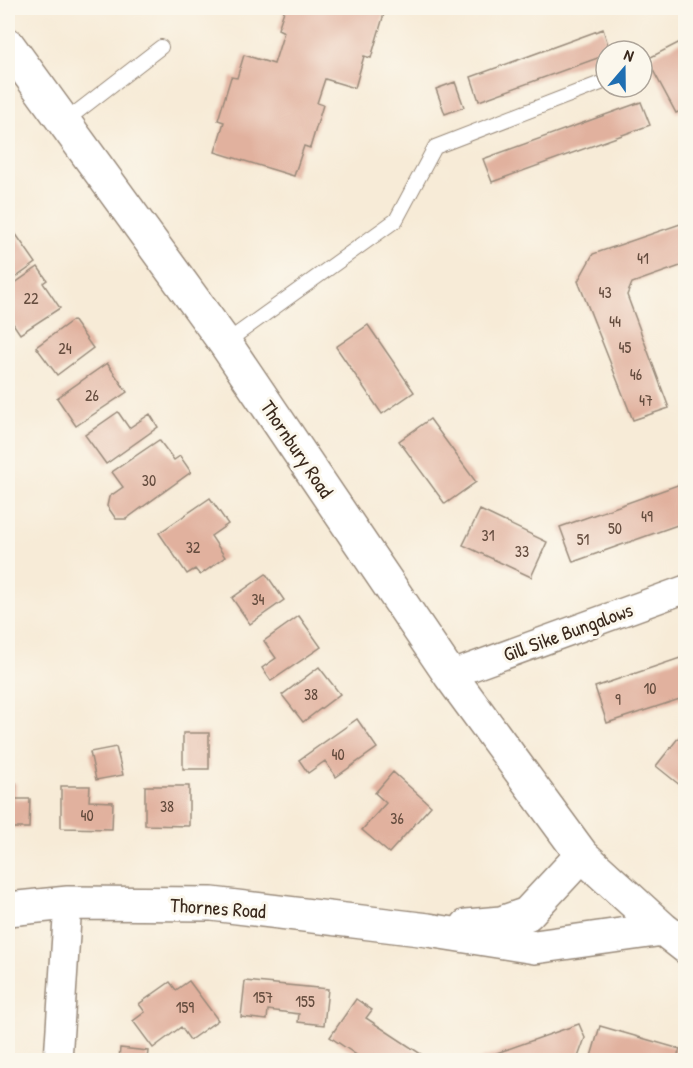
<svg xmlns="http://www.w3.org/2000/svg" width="693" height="1068" viewBox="0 0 693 1068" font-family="'Patrick Hand',sans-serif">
<rect width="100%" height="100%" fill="#fbf7ec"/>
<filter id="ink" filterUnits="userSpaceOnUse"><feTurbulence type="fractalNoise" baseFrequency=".0167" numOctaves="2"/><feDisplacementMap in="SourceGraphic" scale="12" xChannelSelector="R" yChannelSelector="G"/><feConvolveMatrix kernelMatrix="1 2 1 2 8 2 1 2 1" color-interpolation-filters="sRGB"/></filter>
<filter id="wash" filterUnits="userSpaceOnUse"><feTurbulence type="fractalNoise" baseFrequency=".008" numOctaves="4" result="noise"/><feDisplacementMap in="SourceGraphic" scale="24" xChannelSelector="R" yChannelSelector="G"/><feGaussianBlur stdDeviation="1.35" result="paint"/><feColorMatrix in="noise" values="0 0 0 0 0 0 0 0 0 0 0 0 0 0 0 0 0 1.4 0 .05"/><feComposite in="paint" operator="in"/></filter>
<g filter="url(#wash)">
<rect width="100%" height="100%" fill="#f7ebd7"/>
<g id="blocks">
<path fill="#e1b19e" d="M285,8H379L378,11L384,14L371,58L364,56L355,88L325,79L317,103L323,105L310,148L304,146L294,176L215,152L224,122L218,120L231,77L237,78L244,55L274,64L284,32L278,29Z
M603,29L610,51H606V55L479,101L471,77Z
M686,39V109L676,113L647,59Z
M455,82L464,107L445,114L436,89Z
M641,102L650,125L492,182L483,159Z
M686,222V264L632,283L627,295L669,408L633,420L578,281L593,254Z
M15,233L36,263L8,283V239Z
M38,267L47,280L43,283L60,308L20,334L8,316V288Z
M73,320L93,348L57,375L36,347Z
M368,325L414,392L382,414L336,347Z
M107,363L127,392L76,426L57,398Z
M118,412L129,428L150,414L158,427L106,464L85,435Z
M430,419L476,482L445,504L399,441Z
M159,440L174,460L180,456L191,472L126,519H116L107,506L109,497L123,487L112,472Z
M686,482V522L573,562L560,527Z
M210,498L228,524L211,536L225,557L200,575L195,569L187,574L159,533Z
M480,510L547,542L531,577L463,545Z
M266,574L284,600L250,624L232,598Z
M299,616L321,647L271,681L262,668L276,658L264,641Z
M686,656V697L607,723L595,687Z
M319,667L340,694L303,722L282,695Z
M357,719L377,748L336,777L325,761L308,773L299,760Z
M183,733H209V769H183Z
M679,737L686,742V790L656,766Z
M116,747L123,775L96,780L90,752Z
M393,772L431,806L389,853L362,830L386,803L375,793Z
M8,783H16L15,799H30L29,828H8Z
M61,786H90L89,801L113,802L112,829L61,828Z
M145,786H189V826L145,825Z
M189,981L218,1020L190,1040L181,1027L153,1048L133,1021L145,1012L139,1004L170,982L176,990Z
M245,981L328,989L324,1025L298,1022L299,1014L268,1010L267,1020L241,1017Z
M356,999L372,1010L366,1018L430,1060H381L373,1055L370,1060H364L330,1037Z
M579,1024L585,1038L577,1060H477Z
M600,1026L680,1049L676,1060H590Z
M120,1048L148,1051L147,1060H119Z"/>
</g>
</g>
<g filter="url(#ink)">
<use href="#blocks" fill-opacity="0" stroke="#998a7a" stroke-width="1.5"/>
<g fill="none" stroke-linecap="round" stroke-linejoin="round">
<g stroke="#998a7a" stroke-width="16">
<path id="lane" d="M64,122L161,47
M225,343L396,220L435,147L606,81"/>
</g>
<g stroke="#998a7a" stroke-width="30">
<path id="street" d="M450,675L686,589
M58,1060L68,903"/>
</g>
<g stroke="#998a7a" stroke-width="36">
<path id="secondary" d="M8,45L225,343L450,675L582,855L663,929L686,947
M8,909L68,903L212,904L428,930L535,947L663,929
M467,926L501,923L527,914L582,855"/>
</g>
<use href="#lane" stroke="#fff" stroke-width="14"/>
<use href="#street" stroke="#fff" stroke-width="27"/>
<use href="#secondary" stroke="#fff" stroke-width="33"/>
</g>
</g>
<g text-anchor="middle" stroke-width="6" stroke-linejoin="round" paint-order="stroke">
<g font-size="16" fill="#644c3e">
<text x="643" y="264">41</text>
<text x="605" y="298">43</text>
<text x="31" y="304">22</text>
<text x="615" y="327">44</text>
<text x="625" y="353">45</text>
<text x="65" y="354">24</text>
<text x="636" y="380">46</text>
<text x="92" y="401">26</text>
<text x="646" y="406">47</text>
<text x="149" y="486">30</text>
<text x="647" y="522">49</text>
<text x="615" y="534">50</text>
<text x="488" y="541">31</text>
<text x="583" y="545">51</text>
<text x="193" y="553">32</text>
<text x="522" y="557">33</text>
<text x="258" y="605">34</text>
<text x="650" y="694">10</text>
<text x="311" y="700">38</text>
<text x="618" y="705">9</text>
<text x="338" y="760">40</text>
<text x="167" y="812">38</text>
<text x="87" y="821">40</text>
<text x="397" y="824">36</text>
<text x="263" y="1003">157</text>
<text x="305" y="1007">155</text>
<text x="185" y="1013">159</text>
</g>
<g font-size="20" fill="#3b2a1e" stroke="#fbf7ec">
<text transform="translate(297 449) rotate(56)" y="7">Thornbury Road</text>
<text transform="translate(568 632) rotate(-20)" y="7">Gill Sike Bungalows</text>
<text transform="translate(218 908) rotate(4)" y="7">Thornes Road</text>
</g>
</g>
<rect width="693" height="1068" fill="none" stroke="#fbf7ec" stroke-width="30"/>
<g transform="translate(624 69) rotate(20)"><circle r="28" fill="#fbf7ec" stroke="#aea59a" stroke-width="1.5"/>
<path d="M0-4.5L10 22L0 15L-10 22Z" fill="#1f6fb2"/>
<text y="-9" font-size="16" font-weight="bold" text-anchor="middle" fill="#3b2a1e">N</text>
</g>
</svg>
